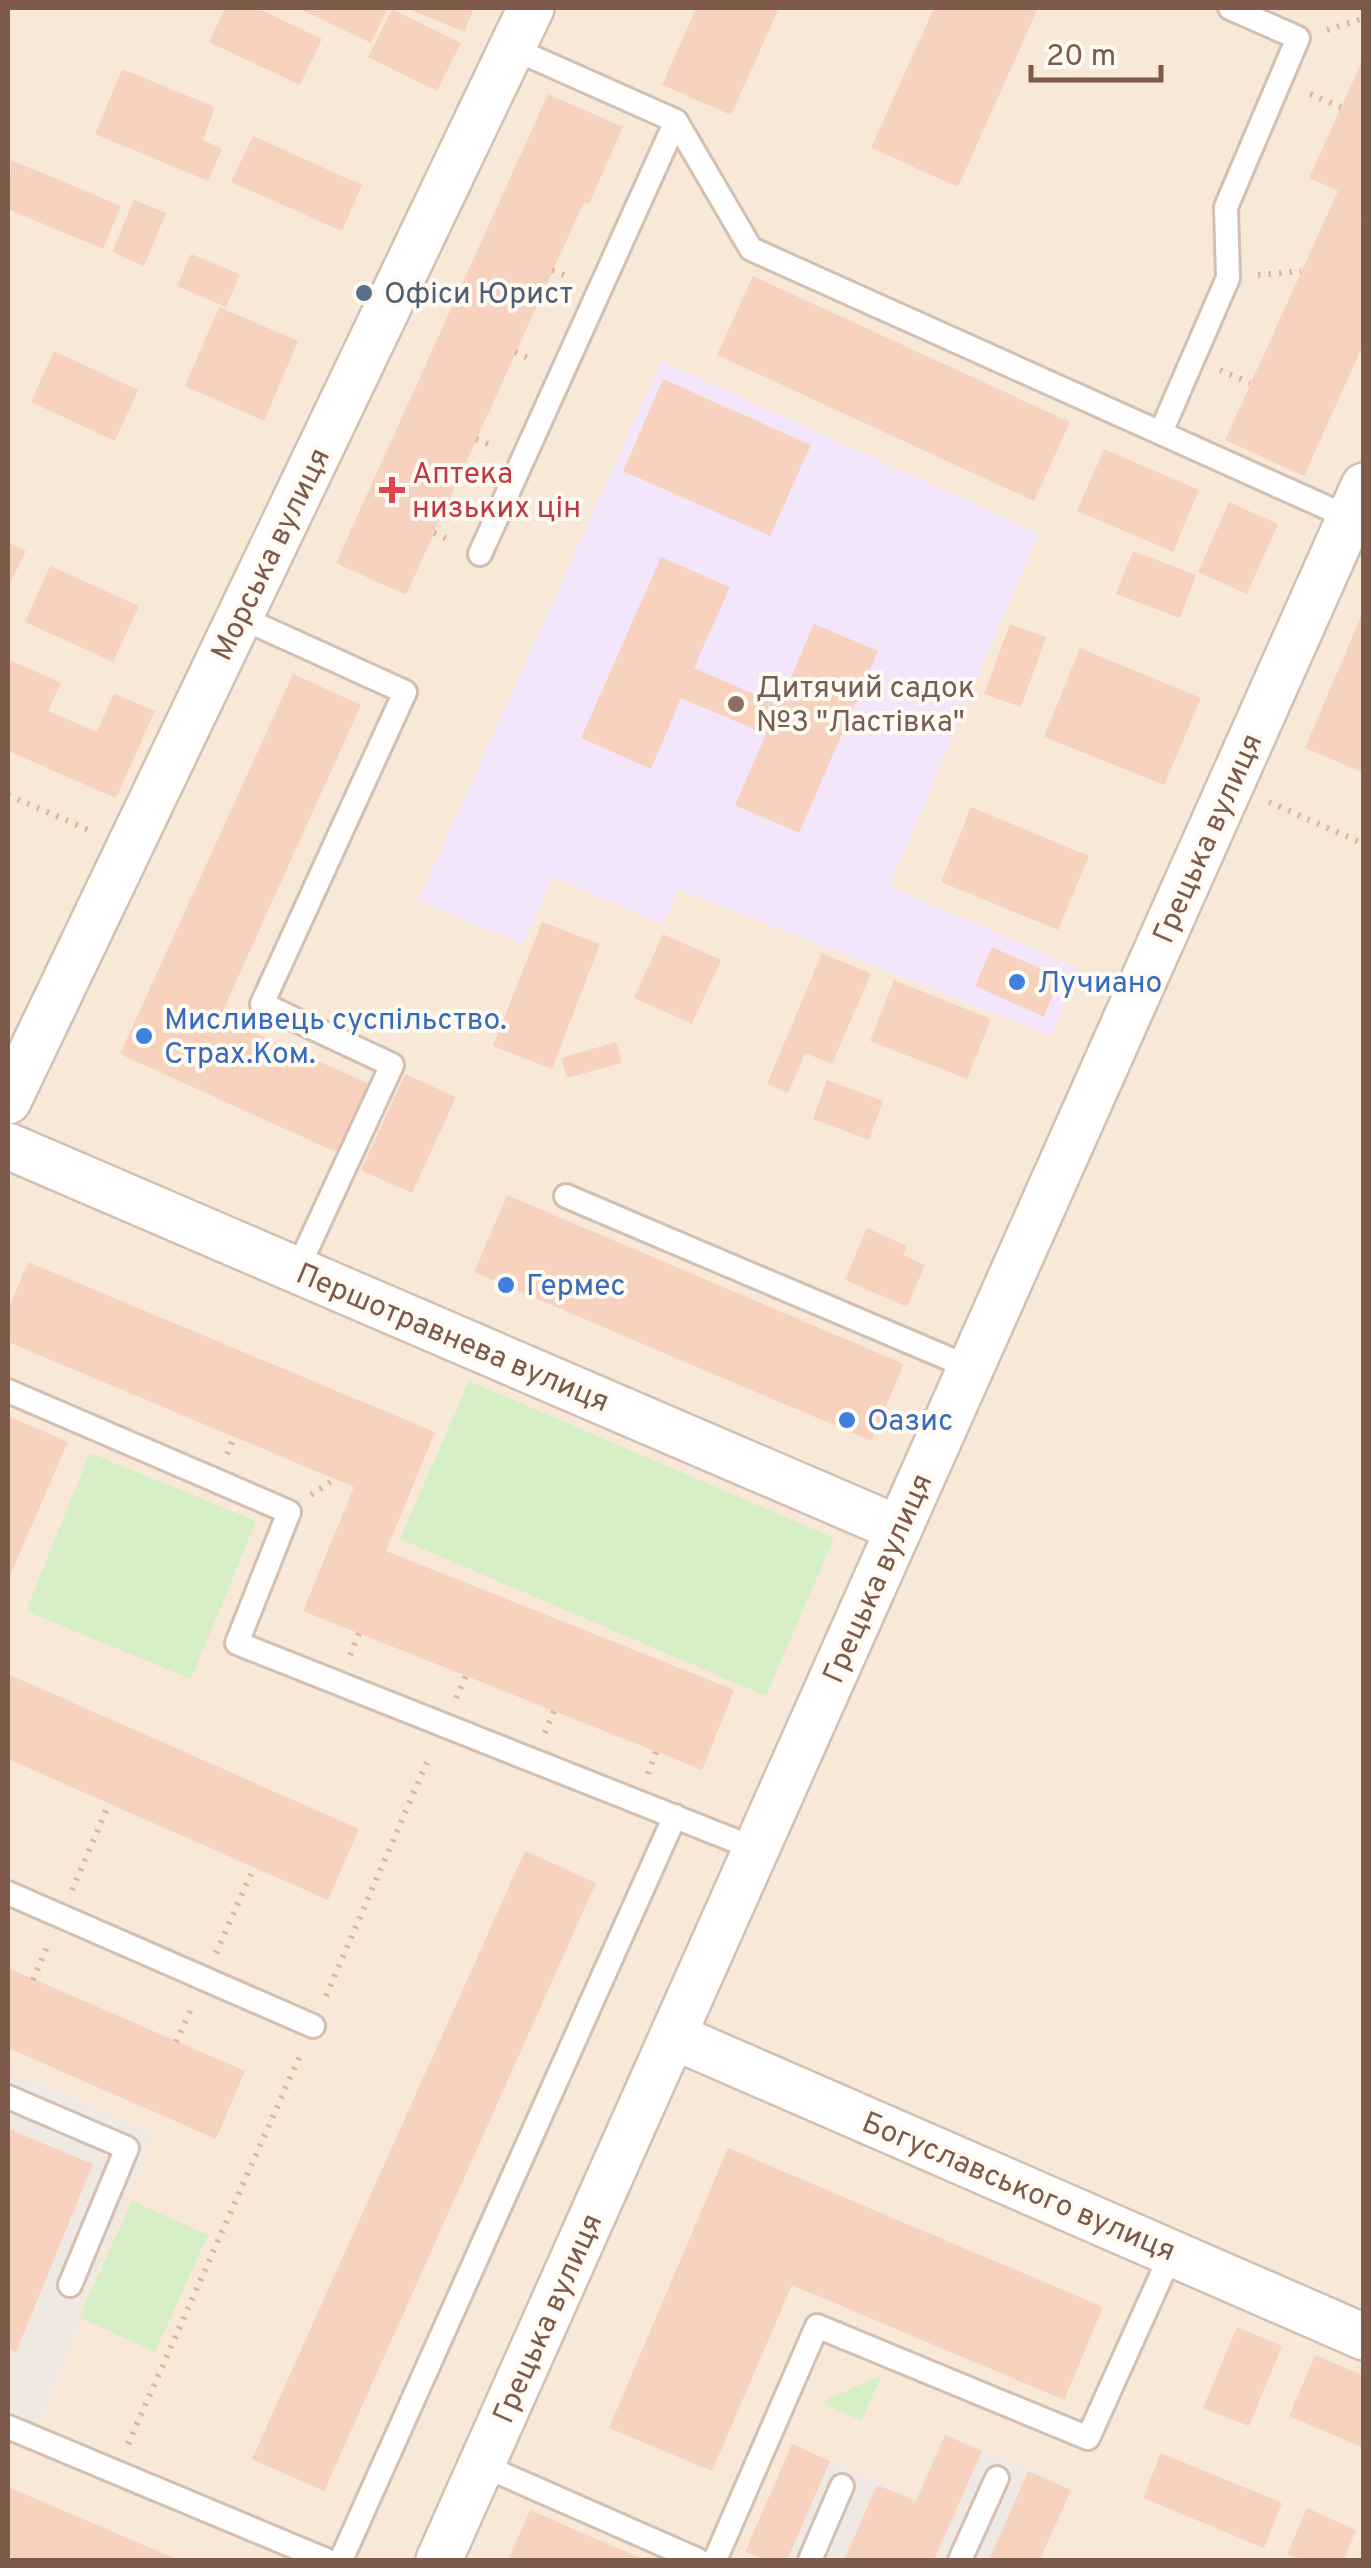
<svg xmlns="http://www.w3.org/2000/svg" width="1371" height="2568" viewBox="0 0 1371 2568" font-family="Overpass,sans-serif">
<rect width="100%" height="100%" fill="#fef6ea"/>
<path fill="#f7e8d7" d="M8,8H1363V2560H8Z"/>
<path fill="#f0e9e3" d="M8,2071L155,2133L77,2319L82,2322L35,2433L8,2422Z
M944,2433L1073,2487L1041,2560H743L792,2444L915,2497Z"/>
<path fill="#f3e6fb" d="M661,361L1039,533L889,886L1081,969L1051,1036L678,889L662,925L553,876L523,944L418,901Z"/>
<path fill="#d7efc6" d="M469,1381L834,1538L766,1696L400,1539Z
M90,1453L256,1521L191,1679L26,1611Z
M132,2201L208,2235L155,2352L79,2317Z
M882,2375L861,2421L821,2402Z"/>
<path fill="#f7d3bf" d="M225,8H257L322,39L300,85L209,42Z
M306,8H388L371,43L304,11Z
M406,8H474L464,32Z
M696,8H779L731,115L662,85Z
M934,8H1038L958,187L871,148Z
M392,9L461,43L437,91L368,57Z
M1364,57V216L1360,224L1364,226V343L1304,476L1225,440L1338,191L1309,178Z
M122,69L215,107L203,140L222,149L208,181L95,134Z
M548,94L623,127L589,204L584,202L406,595L336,563Z
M253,136L362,185L342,231L231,182Z
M11,160L121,206L103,249L8,209Z
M134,200L166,213L144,266L112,252Z
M191,254L240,274L226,307L177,286Z
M753,276L1070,422L1034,501L717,355Z
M219,307L298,341L264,421L185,386Z
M54,351L138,390L115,441L31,402Z
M663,379L811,445L770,536L623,471Z
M1104,449L1199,490L1173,552L1077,511Z
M1229,502L1278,524L1247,594L1198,572Z
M8,542L26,551L11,581L8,579Z
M1133,551L1196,575L1180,618L1116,594Z
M661,557L730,587L694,668L779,705L814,624L878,651L799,833L735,805L766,734L681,698L651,769L581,738Z
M50,566L139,606L113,662L25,622Z
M1363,612H1364V773L1305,748Z
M1010,624L1046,637L1021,707L984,694Z
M1080,648L1201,698L1164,785L1044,737Z
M8,659L61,683L48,711L97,732L114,693L155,711L116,798L8,751Z
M293,674L361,705L220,1017L369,1084L338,1153L120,1054Z
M971,807L1089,856L1058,930L941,882Z
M542,922L600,944L552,1069L493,1046Z
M663,934L721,960L692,1024L634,998Z
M992,947L1060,977L1044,1017L975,986Z
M822,953L871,974L832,1064L805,1053L788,1093L767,1084Z
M894,980L991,1019L967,1079L870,1041Z
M616,1042L622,1063L567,1078L561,1058Z
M405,1074L456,1097L412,1193L361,1170Z
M827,1080L883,1101L869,1140L813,1119Z
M507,1195L904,1364L871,1441L474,1272Z
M867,1228L907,1246L903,1255L925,1265L907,1307L845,1280Z
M28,1262L435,1432L386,1551L734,1690L702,1770L303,1611L354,1487L8,1342V1310Z
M8,1416L68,1442L8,1580Z
M8,1674L359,1829L328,1900L8,1759Z
M525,1851L596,1883L324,2491L252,2459Z
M8,1968L245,2071L216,2139L8,2048Z
M8,2129L93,2164L16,2352L8,2348Z
M728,2148L1103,2307L1064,2400L792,2285L712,2471L609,2428Z
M1237,2327L1282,2346L1249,2426L1203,2408Z
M1315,2355L1364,2376V2448L1289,2416Z
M945,2435L982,2451L934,2560H844L877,2485L916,2501Z
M792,2444L830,2461L787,2560H765L745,2552Z
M1161,2453L1282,2503L1264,2548L1143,2498Z
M1028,2471L1071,2490L1040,2560H989Z
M8,2487L118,2534L179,2560H8Z
M1307,2508L1356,2530L1344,2560H1303L1287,2554Z
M530,2510L617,2548L646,2560H508Z"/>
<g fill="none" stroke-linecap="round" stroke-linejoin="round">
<g stroke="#d5bfb0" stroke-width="28">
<path id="service" d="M512,48L676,121L751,249L1350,518
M1161,432L1228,278L1226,207L1298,38L1230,8
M480,554L676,121
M240,617L405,692L262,1004L392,1065L297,1270
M566,1196L971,1368
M8,1391L289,1512L237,1643L756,1849
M8,1893L313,2026
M8,2097L127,2148L70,2285
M8,2427L326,2560
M482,2465L698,2560
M341,2560L675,1816
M715,2560L817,2326L1088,2438L1172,2252
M810,2560L842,2486
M960,2560L997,2478"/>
</g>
<g stroke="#d5bfb0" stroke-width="50">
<path id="minor" d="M8,1101L531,8
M8,1146L899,1529
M673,2036L1364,2337
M439,2560L1364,486"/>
</g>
<path stroke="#ddb6a0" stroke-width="6" stroke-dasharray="2.5 8" stroke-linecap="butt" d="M1327,30L1364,18
M1310,94L1341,107
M552,270L569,277
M1258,275L1301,271
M515,352L532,360
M1220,370L1250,383
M476,439L493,446
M434,533L451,541
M8,795L91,831
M1269,802L1364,844
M227,1454L234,1437
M311,1495L335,1479
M350,1655L359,1633
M456,1698L466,1676
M545,1733L554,1711
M648,1774L656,1752
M72,1890L109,1804
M216,1953L254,1867
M33,1980L49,1942
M326,1996L430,1755
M176,2042L193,2005
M128,2444L301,2053"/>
<use href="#service" stroke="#fff" stroke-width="22"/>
<use href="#minor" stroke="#fff" stroke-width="45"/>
</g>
<circle fill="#5c6f8a" stroke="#fffaf2" stroke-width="4" cx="364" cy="293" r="10"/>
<path fill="#e0444e" stroke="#fffaf2" stroke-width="4" d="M387 475h10v10h10v10h-10v10h-10v-10h-10v-10h10z"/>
<circle fill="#8d6e63" stroke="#fffaf2" stroke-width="4" cx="736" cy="704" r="10"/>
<g fill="#3f7fe0" stroke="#fffaf2" stroke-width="4">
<circle cx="1017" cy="982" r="10"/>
<circle cx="144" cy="1036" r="10"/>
<circle cx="506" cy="1285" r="10"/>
<circle cx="847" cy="1420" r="10"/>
</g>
<g text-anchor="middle" stroke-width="8" stroke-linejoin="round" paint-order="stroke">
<g font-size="30" fill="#4e5e75" stroke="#fffaf2" text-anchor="start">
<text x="384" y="303">Офіси Юрист</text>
</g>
<g font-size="30" fill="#be3a42" stroke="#fffaf2" text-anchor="start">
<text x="412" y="483">Аптека<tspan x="412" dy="34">низьких цін</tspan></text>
</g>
<g font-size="30" fill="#7d5a49" stroke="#fffaf2">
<text transform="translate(270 554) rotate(-64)" y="10">Морська вулиця</text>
<text transform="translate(1207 838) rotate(-66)" y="10">Грецька вулиця</text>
<text transform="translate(453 1337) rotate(23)" y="10">Першотравнева вулиця</text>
<text transform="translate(877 1578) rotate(-66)" y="10">Грецька вулиця</text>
<text transform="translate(1019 2186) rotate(23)" y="10">Богуславського вулиця</text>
<text transform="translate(547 2318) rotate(-66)" y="10">Грецька вулиця</text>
</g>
<g font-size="30" fill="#785e54" stroke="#fffaf2" text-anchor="start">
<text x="756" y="697">Дитячий садок<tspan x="756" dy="34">№3 "Ластівка"</tspan></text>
</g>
<g font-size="30" fill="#366cbe" stroke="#fffaf2" text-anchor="start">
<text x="1037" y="992">Лучиано</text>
<text x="164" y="1029">Мисливець суспільство.<tspan x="164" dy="34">Страх.Ком.</tspan></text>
<text x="526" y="1295">Гермес</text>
<text x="867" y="1430">Оазис</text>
</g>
</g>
<rect width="1371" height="2568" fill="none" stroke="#7d5a49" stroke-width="20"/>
<path d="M1031 65v15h130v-15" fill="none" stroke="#7d5a49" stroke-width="5"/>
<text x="1046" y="65" font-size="30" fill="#7d5a49" stroke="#fffaf2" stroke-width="8" paint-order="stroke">20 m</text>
</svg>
